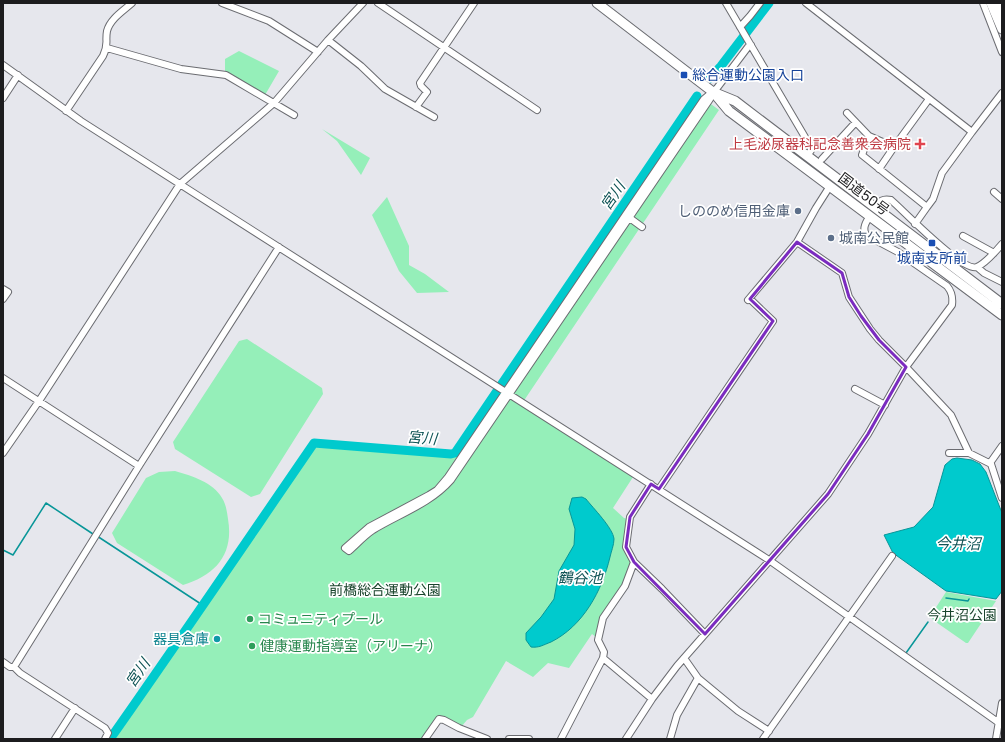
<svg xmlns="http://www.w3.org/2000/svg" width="1005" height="742" viewBox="0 0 1005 742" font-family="Poppins,'Noto Sans JP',sans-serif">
<rect width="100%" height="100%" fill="#e6e7ed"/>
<path fill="#95efb9" d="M239,51L279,71L265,95L225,71V59Z
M700,96L719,110L521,405L633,477L613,508L624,518L628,519L625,547L631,561L623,586L616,597L597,638L592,634L569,668L548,663L533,677L506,661L473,717L467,720L461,727L442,718L422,739H115L200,616L315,444L456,457L500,391Z
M322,129L370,158L361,175L337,141Z
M387,197L409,246V265L425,274L449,292L417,293L399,271L372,215Z
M247,339L322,388L323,394L260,494L251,497L175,449L173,442L239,341Z
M175,471C192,476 213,482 222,498C226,504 227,512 228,519C234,554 216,575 183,585L117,543L112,533L146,478L159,472Z
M946,592L996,601L968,643H966L933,620L931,615Z"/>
<path fill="#00cacd" stroke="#089698" d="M957,458L972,460L980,464L986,472L1002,513V591L996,599L946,591L893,553L884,535L914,527L933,507L945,465L952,459Z
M582,497L586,499C593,508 613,528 614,539C614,545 611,552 610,557C602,591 583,626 551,642C543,645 539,648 531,647L526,640V633L541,617L554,599L559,571L574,545L575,529L569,509L572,498Z"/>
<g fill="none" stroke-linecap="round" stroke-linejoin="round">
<path stroke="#089698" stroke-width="1.5" d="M97,536L204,606
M3,550L13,555L46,503L93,534
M946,598L968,601L969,599
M906,653L928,622"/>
<path stroke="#00cacd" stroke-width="9" d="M709,79L721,66L769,3
M110,739C179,641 246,542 314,443L451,454L455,453L697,96"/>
<g stroke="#6b6c71" stroke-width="8">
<path id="minor" d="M222,3L269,21L318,52
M378,3L537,110
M726,3L812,149L807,156
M806,3L972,132L942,173L933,199L927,207L862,155L869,136L894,147
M983,3L1002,52
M740,27L750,16L760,3
M328,40L361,66L385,89L434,117
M107,48L181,69L226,75L294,115
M3,65L81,121L769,560L1002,725
M713,92L710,99L451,480C430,504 399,514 373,530C364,536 357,544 349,551L345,548L369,527L429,495L437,490L448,477L704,99L717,88L748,47L751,45
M3,98L18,75
M416,107L427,92L421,86L420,83L474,3
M66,111L103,56C109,44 105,42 107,31C110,19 123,11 132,3
M847,113L869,136
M972,132L1002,93
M822,159L855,123
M879,169L894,147L929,99
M994,192L1002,199
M875,207C880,201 883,198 891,200C904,211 963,273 977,267C986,263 996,251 1002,244
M627,216L642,227
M915,224L927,207
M963,236L994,253
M797,242L842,273L849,297L870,329L879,340L906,367L951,415L969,453L991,464L1002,498
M977,267L984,273L1002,282
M3,289L8,292L3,299
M748,300L797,242L816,208L830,186
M3,378L139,466
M855,389L885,405
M3,453L39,401L180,184L274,103L328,40L363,3
M949,453H969
M990,463L1002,446
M651,484L630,517L626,547L634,562L662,589L705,634
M659,489L773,321L750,299
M603,658L652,699
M3,662L10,667H14L20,673L105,728L108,733L105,739
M14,667L139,466L279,247
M698,678L738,711L769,731
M55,739L75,708
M425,739L439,719L444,720L459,728L487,739
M509,739H529
M561,739L603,658L604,652L598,640L603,618L625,586L634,562
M626,739L652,699L677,666L828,494L868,434L906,367L952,305C953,297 952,292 947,286L898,252L866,235C862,228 866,222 870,216
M670,739L677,715L698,678L684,658
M763,739L892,556
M996,739L1002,703"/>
</g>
<g stroke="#6b6c71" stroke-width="11">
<path id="highway" d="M597,3L713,92L735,101L1002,304
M991,3L1002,29
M998,3L1002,11
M714,93L729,111L1002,315"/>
</g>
<use href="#minor" stroke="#fff" stroke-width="6"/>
<use href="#highway" stroke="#fff" stroke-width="9"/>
</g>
<path fill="none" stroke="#7b2cbf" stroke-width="3" stroke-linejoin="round" d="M797,242L842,273L849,297L861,316L879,340L906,367L868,434L828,494L705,634L634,562L626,547L630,517L651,484L659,489L773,321L750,299Z"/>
<g fill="#1a4fb4" stroke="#fff" stroke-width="1.5">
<rect x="680" y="71" width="8" height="8" rx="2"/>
<rect x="928" y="239" width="8" height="8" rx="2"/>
</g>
<path fill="#e0444e" stroke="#fff" stroke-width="1.5" d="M918 138h4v4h4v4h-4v4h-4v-4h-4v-4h4z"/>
<g fill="#5c6f8a" stroke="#fff" stroke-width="1.5">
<circle cx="798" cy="211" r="4"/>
<circle cx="831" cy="238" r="4"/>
</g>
<g fill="#2e9e5b" stroke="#fff" stroke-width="1.5">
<circle cx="250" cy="619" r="4"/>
<circle cx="252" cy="646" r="4"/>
</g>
<circle fill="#0f9aa8" stroke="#fff" stroke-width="1.5" cx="217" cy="639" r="4"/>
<g text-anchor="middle" stroke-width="3.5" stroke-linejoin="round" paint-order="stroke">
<g font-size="14" fill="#164399" stroke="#fff" text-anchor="start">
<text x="692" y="80">総合運動公園入口</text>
<text x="932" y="263" text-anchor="middle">城南支所前</text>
</g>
<g font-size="14" fill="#be3a42" stroke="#fff" text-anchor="end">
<text x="911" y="149">上毛泌尿器科記念善衆会病院</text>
</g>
<g font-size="14" fill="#1c1c1e" stroke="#fff">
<text transform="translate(864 194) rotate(37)" y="5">国道50号</text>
</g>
<g font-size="14" fill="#4e5e75" stroke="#fff" text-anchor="end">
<text x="790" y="216">しののめ信用金庫</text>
<text x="839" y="243" text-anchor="start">城南公民館</text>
</g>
<g font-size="14" fill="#19442c" stroke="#fff">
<text x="385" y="595">前橋総合運動公園</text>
<text x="962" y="620">今井沼公園</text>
</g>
<g font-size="14" fill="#27864d" stroke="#fff" text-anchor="start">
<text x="258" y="624">コミュニティプール</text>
<text x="260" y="651">健康運動指導室（アリーナ）</text>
</g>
<g font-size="14" fill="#0d838f" stroke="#fff" text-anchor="end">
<text x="209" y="644">器具倉庫</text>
</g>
<g font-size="15" font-style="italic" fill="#105456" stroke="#fff">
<text transform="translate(613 196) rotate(-56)" y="5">宮川</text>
<text transform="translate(422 438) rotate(5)" y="5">宮川</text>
<text x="958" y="549">今井沼</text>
<text x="580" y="583">鶴谷池</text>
<text transform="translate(138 673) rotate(-55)" y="5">宮川</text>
</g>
</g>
<rect width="1005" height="742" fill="none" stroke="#1c1c1e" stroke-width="8"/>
</svg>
